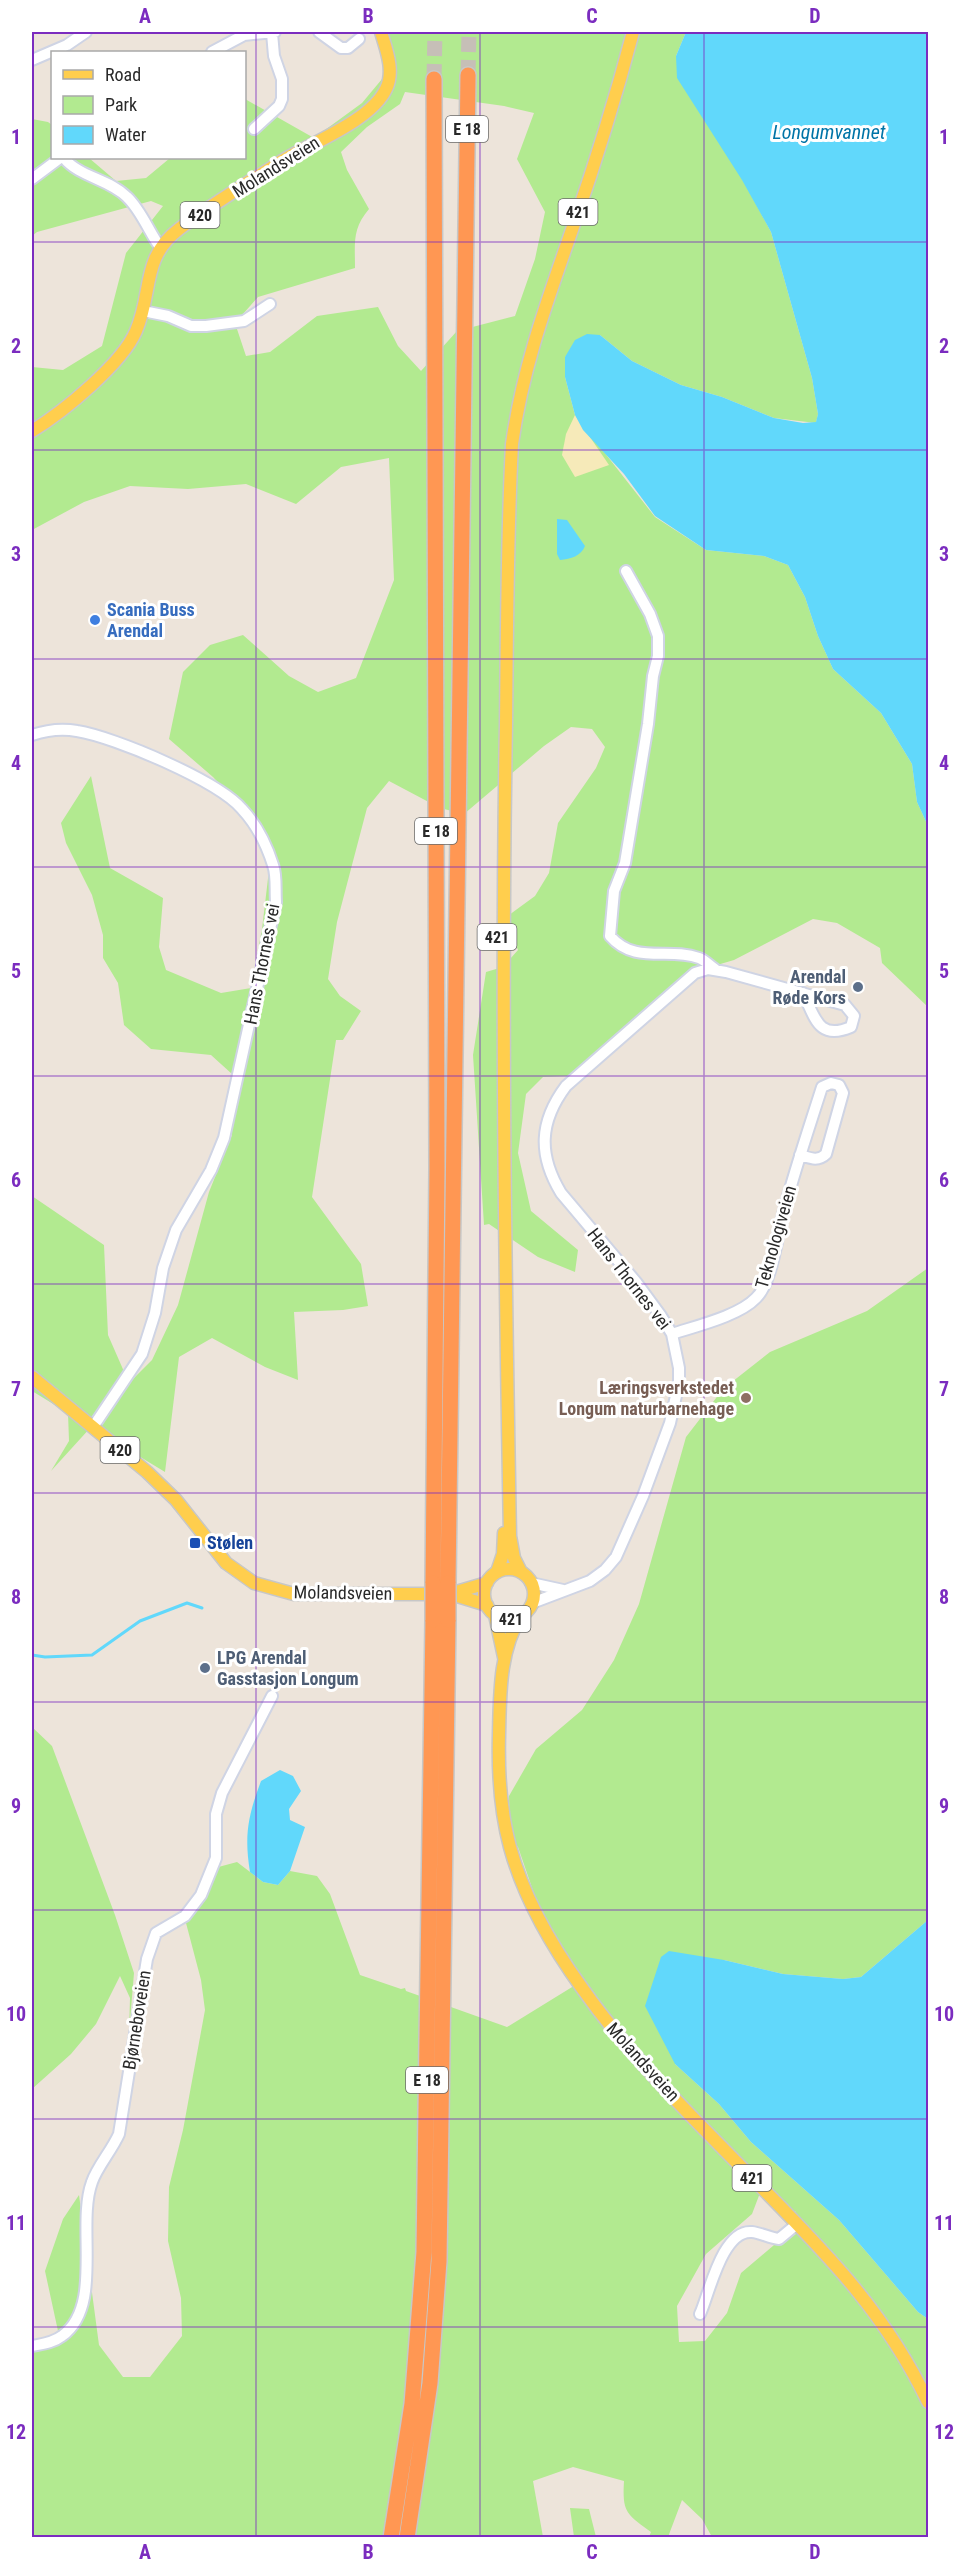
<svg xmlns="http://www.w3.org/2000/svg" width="960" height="2569" viewBox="0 0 960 2569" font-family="'Roboto Condensed',sans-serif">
<rect width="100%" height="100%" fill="#ede4da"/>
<path fill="#b2ea90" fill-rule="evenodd" d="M380,32H686L676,56L771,232L812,378L818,414L816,423L774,418L722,397L681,385L632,361L600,335L565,357V377L575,415L655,517L706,550L764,556L788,565L805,597L818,636L833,669L881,713L912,764L917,802L928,826V1007L882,963L880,948L837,923L813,919L734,960L700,970L572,1076L543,1077L526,1094L518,1153L531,1211L578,1250L575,1272L538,1257L489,1224L484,1225L473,1055L486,972L503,967L518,950L505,918L535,896L549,873L558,823L596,768L605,747L592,729L571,727L544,746L464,814L440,808L389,781L367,808L337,922L328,979L340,996L361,1011L343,1040H336L312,1197L361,1264L368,1306L343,1310L294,1312L298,1380L265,1367L212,1338L179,1357L165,1472L91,1427L51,1471L69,1441L68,1413L32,1391V1196L104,1245L108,1335L129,1383L152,1360L178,1305L209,1192L232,1135V1074L211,1055L151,1049L124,1025L118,983L103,958V935L92,895L66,843L61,823L91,776L110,868L163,898L159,947L166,970L221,993L251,988L262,929L269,870L253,820L213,777L169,739L183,672L210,645L243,635L289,676L318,692L356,678L394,580L389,458L341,467L296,504L246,484L188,489L130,486L84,502L32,530V367L63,370L102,346L126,253L163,206L151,201L37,232L32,236V119L48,122L52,125V158H89L116,181L146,178L170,158H244L245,99L314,138L362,103L392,67ZM405,92L504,106L534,113L517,159L545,212L535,259L515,316L457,331L421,371L398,346L378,307L317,316L270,352L246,356L235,323L258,297L355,268C355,243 352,229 369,209L347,170L341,152L367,127L400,104Z
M928,1268V1920L861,1977L843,1979L783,1974L724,1960L675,2064L719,2104L751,2142L839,2220L918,2312L928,2319V2384L925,2386L928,2395V2537H712L702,2519L682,2500L668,2537H649L651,2532C627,2514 622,2513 624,2481L573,2467L533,2481L543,2537L144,2538L142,2536L141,2538L32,2537V2348L58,2331L45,2271L63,2219L79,2195L99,2345L123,2377H150L182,2336L181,2298L168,2241L169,2187L183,2130L205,2010L201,1980L186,1923L211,1869L237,1862L263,1882L278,1885L290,1871L317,1876L330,1894L360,1975L401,1989L405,1988L406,1991L507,2027L577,1984L539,1908L518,1847L510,1839L509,1796L536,1749L582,1710L614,1660L639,1604L686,1437L723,1389L770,1352L867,1311ZM760,2193L796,2212L787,2234L741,2273L727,2313L705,2341L679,2342L677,2306L706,2254L752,2214Z
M32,1727L52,1746L115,1915L134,1973L129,2033L130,1998L120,1976L96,2024L71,2054L32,2089Z
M570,2508L589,2509L596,2537H574Z"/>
<path fill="#f6eab9" d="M575,415L609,465L575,477L562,455L566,434Z"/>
<path fill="#61d8fb" d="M686,32H928V826L917,802L912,764L881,713L833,669L818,636L805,597L788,565L764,556L706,550L655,516L624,474L583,430L575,415L565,377V357L575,340L587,334L600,335L632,361L681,385L722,397L774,418L803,423L816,422L818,414L812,378L771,232L742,180L677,78L676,56Z
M557,519L567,520L585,546C581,556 571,559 560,560L557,554Z
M280,1770L293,1776L301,1791L289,1809L290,1820L305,1827L290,1871L278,1885L263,1882L250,1872C244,1835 248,1816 261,1781Z
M928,1920V2319L918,2312L839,2220L751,2142L719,2104L675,2064L645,2006L661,1957L669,1951L724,1960L783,1974L843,1979L861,1977Z"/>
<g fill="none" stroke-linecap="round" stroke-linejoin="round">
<path stroke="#61d8fb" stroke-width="3" d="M32,1655L45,1657L92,1655L140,1621L187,1603L202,1608"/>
<path stroke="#c6bfb7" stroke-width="15" stroke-dasharray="15 8" stroke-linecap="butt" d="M468,75L469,32
M434,79L435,32"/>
<g stroke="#cfd4e4" stroke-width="14">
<path id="minor" d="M319,32L341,48H348L359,39
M212,52L244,35L275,32
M32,60L67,45L86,32
M254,129L279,106L282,99V79L274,56L272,33
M64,158C79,177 109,179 127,197C141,210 149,232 160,247
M32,179L60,158
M143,311L168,316L191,326H206L244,321L270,304
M626,571L650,614L658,636V656L653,676L648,724L625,863L614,891L610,936C635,965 668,947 699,958C705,960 710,966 715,969
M32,735C47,730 61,728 77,731C115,737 218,781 242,809C256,824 267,846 273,865C277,876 275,890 276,902L224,1138L211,1170L176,1230L163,1268L155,1313L142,1354L93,1427
M672,1334C696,1326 739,1316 756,1298C773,1282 777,1234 784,1211C795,1169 809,1128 822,1087L831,1083L839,1085L843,1093L826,1154C818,1162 810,1158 800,1155
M531,1583L563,1590
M532,1603L590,1581L605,1570L616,1557L643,1496L670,1423L679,1382V1368L672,1334L661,1316L636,1282L561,1193C538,1155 539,1122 566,1086L695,973L708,969L726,972L845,1005L854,1016L851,1027C818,1041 815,1017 803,993
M700,2314C709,2295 722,2229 752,2232C761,2233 770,2238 779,2239L797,2224
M32,2346C42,2344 53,2343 62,2336C104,2306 76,2225 92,2182C97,2167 112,2150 119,2134L147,1959L156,1933L185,1916L201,1895L216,1858V1814L222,1793L272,1696"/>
</g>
<g stroke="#c7c7c7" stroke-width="15">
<path id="major" d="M32,431C63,412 122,364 136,331C153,292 141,258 179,229C212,204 248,183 282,161C311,143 371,121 386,89C395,71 386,49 381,32
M32,1377L147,1472L176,1500L226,1563L254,1583L294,1594H451L487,1605
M484 1594a25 25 0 1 1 50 0a25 25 0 1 1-50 0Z
M497,1572L503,1554L504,1533
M521,1572L514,1558L510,1536C505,1265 501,995 506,724C507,631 507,537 512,444C523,365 548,299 574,224C596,161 616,96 633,32
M453,1593L487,1583
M495,1615L504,1657
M521,1616C499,1650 500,1696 499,1735C498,1772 500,1810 510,1847C524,1899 551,1945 582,1988C635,2063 701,2126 765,2191C831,2258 887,2316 928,2402"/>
</g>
<g stroke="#c7c7c7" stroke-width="18">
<path id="highway" d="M433,1583L437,1169L434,79
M448,1583L468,75
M391,2538L412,2404L424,2252L433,1620
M407,2538L430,2383L439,2261L448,1620"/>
</g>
<use href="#minor" stroke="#fff" stroke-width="10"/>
<use href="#major" stroke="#ffce4d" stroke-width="12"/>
<use href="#highway" stroke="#ff9753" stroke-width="15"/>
<g stroke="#c7c7c7" stroke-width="18" stroke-linecap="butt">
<path id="highway-bridge" d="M433,1620V1583
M448,1620V1583"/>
</g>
<use href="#highway-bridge" stroke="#ff9753" stroke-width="15"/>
</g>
<path fill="none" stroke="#7b2cbf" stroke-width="1.5" stroke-opacity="0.55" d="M256,32V2538M480,32V2538M704,32V2538M32,242H928M32,450H928M32,659H928M32,867H928M32,1076H928M32,1284H928M32,1493H928M32,1702H928M32,1910H928M32,2119H928M32,2327H928"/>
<circle fill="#3f7fe0" stroke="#fff" stroke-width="2" cx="95" cy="620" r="6"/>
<g fill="#5c6f8a" stroke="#fff" stroke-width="2">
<circle cx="858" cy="987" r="6"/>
<circle cx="205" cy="1668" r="6"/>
</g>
<circle fill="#8d6e63" stroke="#fff" stroke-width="2" cx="746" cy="1398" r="6"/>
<rect fill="#1a4fb4" stroke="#fff" stroke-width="2" x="189" y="1537" width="12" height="12" rx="3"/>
<g text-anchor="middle" stroke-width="6" stroke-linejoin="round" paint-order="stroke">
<g fill="#fff" stroke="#696969" stroke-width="1.5">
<rect x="446" y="116" width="42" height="26" rx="4.5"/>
<rect x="558.5" y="199" width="39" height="26" rx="4.5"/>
<rect x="180.5" y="202" width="39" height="26" rx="4.5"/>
<rect x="415" y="818" width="42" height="26" rx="4.5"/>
<rect x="477.5" y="924" width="39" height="26" rx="4.5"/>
<rect x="100.5" y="1437" width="39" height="26" rx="4.5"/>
<rect x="491.5" y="1606" width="39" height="26" rx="4.5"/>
<rect x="406" y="2067" width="42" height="26" rx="4.5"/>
<rect x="732.5" y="2165" width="39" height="26" rx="4.5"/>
</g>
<g font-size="16" font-weight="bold" fill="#292929">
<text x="467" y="135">E 18</text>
<text x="578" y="218">421</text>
<text x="200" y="221">420</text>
<text x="436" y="837">E 18</text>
<text x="497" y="943">421</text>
<text x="120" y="1456">420</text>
<text x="511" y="1625">421</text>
<text x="427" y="2086">E 18</text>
<text x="752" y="2184">421</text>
</g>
<g font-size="18" fill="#292929" stroke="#fff">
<text transform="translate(276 167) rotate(-32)" y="6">Molandsveien</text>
<text transform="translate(262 964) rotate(-79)" y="6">Hans Thornes vei</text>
<text transform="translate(776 1237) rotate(-74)" y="6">Teknologiveien</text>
<text transform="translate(629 1279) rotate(52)" y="6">Hans Thornes vei</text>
<text transform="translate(343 1593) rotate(1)" y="6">Molandsveien</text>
<text transform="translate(137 2020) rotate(-81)" y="6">Bjørneboveien</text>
<text transform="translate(643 2062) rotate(48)" y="6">Molandsveien</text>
</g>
<g font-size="18" font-weight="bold" fill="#366cbe" stroke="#fff" text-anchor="start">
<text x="107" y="616">Scania Buss<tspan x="107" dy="21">Arendal</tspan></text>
</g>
<g font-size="18" font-weight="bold" fill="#4e5e75" stroke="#fff" text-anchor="end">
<text x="846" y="983">Arendal<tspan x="846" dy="21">Røde Kors</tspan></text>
<text x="217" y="1664" text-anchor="start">LPG Arendal<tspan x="217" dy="21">Gasstasjon Longum</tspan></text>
</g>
<g font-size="18" font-weight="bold" fill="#785e54" stroke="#fff" text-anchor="end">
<text x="734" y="1394">Læringsverkstedet<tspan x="734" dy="21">Longum naturbarnehage</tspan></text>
</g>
<g font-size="18" font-weight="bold" fill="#164399" stroke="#fff" text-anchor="start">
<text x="207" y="1549">Stølen</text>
</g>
<g font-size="20" font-style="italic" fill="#0074a7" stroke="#fff">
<text x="829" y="139">Longumvannet</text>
</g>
</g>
<rect width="960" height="2569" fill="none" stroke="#ffffff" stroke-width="66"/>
<rect x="51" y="51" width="195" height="108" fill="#ffffff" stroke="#a9a9a9" stroke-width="1.5"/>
<rect x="63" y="70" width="30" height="9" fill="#ffce4d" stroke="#a9a9a9" stroke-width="1.5"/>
<text x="105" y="81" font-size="18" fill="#292929">Road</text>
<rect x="63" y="96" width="30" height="18" fill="#b2ea90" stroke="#a9a9a9" stroke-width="1.5"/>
<text x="105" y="111" font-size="18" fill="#292929">Park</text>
<rect x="63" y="126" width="30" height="18" fill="#61d8fb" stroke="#a9a9a9" stroke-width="1.5"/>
<text x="105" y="141" font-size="18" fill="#292929">Water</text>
<rect x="33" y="33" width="894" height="2503" fill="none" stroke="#7b2cbf" stroke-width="2"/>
<g font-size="20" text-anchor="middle" font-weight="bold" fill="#7b2cbf">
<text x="145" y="23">A</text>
<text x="368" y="23">B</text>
<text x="592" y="23">C</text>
<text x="815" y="23">D</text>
<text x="16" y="144">1</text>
<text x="944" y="144">1</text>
<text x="16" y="353">2</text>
<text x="944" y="353">2</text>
<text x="16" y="561">3</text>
<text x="944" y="561">3</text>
<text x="16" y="770">4</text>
<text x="944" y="770">4</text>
<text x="16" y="978">5</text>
<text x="944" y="978">5</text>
<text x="16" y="1187">6</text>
<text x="944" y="1187">6</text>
<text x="16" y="1396">7</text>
<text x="944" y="1396">7</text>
<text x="16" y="1604">8</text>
<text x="944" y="1604">8</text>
<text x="16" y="1813">9</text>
<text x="944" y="1813">9</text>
<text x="16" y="2021">10</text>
<text x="944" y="2021">10</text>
<text x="16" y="2230">11</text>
<text x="944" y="2230">11</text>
<text x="16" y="2439">12</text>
<text x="944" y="2439">12</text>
<text x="145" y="2559">A</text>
<text x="368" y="2559">B</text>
<text x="592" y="2559">C</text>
<text x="815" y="2559">D</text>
</g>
</svg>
